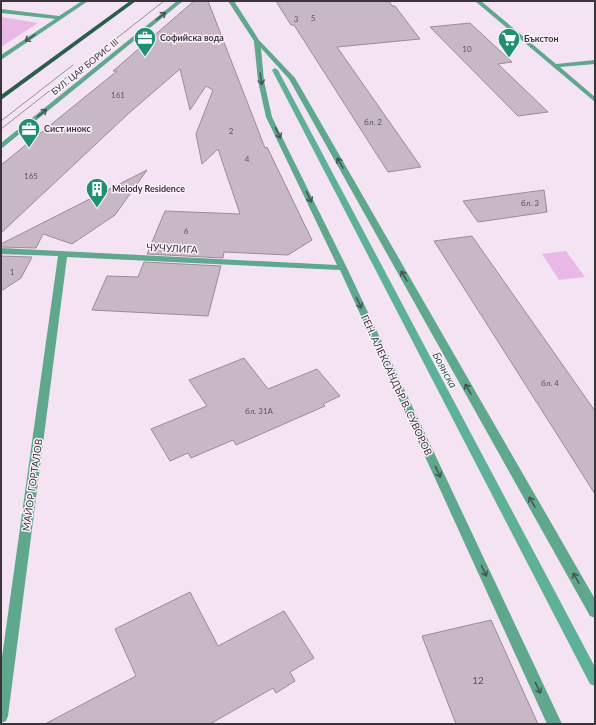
<svg xmlns="http://www.w3.org/2000/svg" width="596" height="725" viewBox="0 0 596 725" font-family="Lato,sans-serif">
<rect width="100%" height="100%" fill="#f4e3f2"/>
<path fill="#eab8e6" d="M1,17L38,23L1,47Z
M566,251L585,277L559,280L542,254Z"/>
<g fill="none" stroke-linecap="round" stroke-linejoin="round">
<path fill="#5eb096" fill-rule="evenodd" d="M275,68L278,70L595,667V686L590,684L272,70Z"/>
</g>
<path fill="#c8b8c6" stroke="#9b8b99" d="M194,1H208L265,148L267,147L312,240L288,255L224,252L223,258L147,254L165,211L240,214L218,149L202,164L196,134L213,90L206,86L190,110L180,69L128,114L1,233V165L117,71H113Z
M276,1H389L392,6H395L420,39L337,47L421,167L388,172L294,25H291Z
M470,23L512,62L498,64L548,112L518,116L430,27Z
M147,170L115,215L72,244L43,234L36,248L1,247V244Z
M544,190L547,212L478,222L463,201Z
M472,236L595,411V494L434,241Z
M1,256L32,257L21,278L1,291Z
M144,262L221,266L208,316L92,310L107,276L138,277Z
M244,358L268,389L317,369L340,396L323,404L325,406L236,445L233,440L191,458L188,453L170,461L151,429L207,406L189,380Z
M190,592L218,646L284,611L314,658L290,672L295,681L276,693L273,688L210,724H45L136,676L115,629Z
M491,620L538,724H456L422,636Z"/>
<g fill="none" stroke-linecap="round" stroke-linejoin="round">
<path fill="#5fa78d" fill-rule="evenodd" d="M82,1H88L1,60V55L55,19L1,13V9L59,16Z
M177,1H183L1,149V143Z
M228,1H234L259,40L295,78L595,599V618L590,616L289,79L261,48L264,81L272,117L347,268L562,724H547L340,270L67,257L8,716L6,721L1,723V664L58,256L1,254V248L337,265L266,117L258,81L254,41Z
M475,1H481L556,64L595,60V64L560,67L595,97V102Z"/>
<path fill="#2b5e4d" fill-rule="evenodd" d="M130,1H136L1,100V95Z"/>
<path stroke="#988c96" stroke-width="1" d="M1,121L73,65
M1,129L164,1"/>
</g>
<defs><path id="oneway-shaft" d="M-6 0H5M1.5-3L5.5 0L1.5 3" fill="none" stroke-width="1.6" stroke-linecap="round" stroke-linejoin="round"/></defs>
<g stroke="#465653">
<use href="#oneway-shaft" transform="translate(161 16) rotate(-39)"/>
<use href="#oneway-shaft" transform="translate(30 38) rotate(146)"/>
<use href="#oneway-shaft" transform="translate(261 79) rotate(81)"/>
<use href="#oneway-shaft" transform="translate(42 113) rotate(-39)"/>
<use href="#oneway-shaft" transform="translate(278 133) rotate(64)"/>
<use href="#oneway-shaft" transform="translate(340 163) rotate(-120)"/>
<use href="#oneway-shaft" transform="translate(309 197) rotate(64)"/>
<use href="#oneway-shaft" transform="translate(404 276) rotate(-120)"/>
<use href="#oneway-shaft" transform="translate(359 303) rotate(65)"/>
<use href="#oneway-shaft" transform="translate(468 389) rotate(-120)"/>
<use href="#oneway-shaft" transform="translate(438 472) rotate(65)"/>
<use href="#oneway-shaft" transform="translate(532 502) rotate(-120)"/>
<use href="#oneway-shaft" transform="translate(484 571) rotate(65)"/>
<use href="#oneway-shaft" transform="translate(576 578) rotate(-120)"/>
<use href="#oneway-shaft" transform="translate(538 688) rotate(65)"/>
</g>
<defs>
<g id="office-pin" transform="scale(1.15)"><path d="M0 17L-7.5 6A9.5 9.5 0 1 1 7.5 6Z" fill="#209070" stroke="#fdf3fc"/><path d="M-6-3h4V-5.5h4V-3h4V5H-6ZM-1-4.5V-3h2v-1.5ZM-6 0V1H6V0Z" fill="#fff"/></g>
<g id="supermarket-pin" transform="scale(1.15)"><path d="M0 17L-7.5 6A9.5 9.5 0 1 1 7.5 6Z" fill="#209070" stroke="#fdf3fc"/><path d="M-6-5.5h2.5l.6 2H6L4.5 2H-2.5L-4.4-4H-6ZM-1.5 3.2a1.3 1.3 0 1 0 .1 0ZM3 3.2a1.3 1.3 0 1 0 .1 0Z" fill="#fff"/></g>
<g id="building-pin" transform="scale(1.15)"><path d="M0 17L-7.5 6A9.5 9.5 0 1 1 7.5 6Z" fill="#209070" stroke="#fdf3fc"/><path d="M-4-6H4V6H1V3H-1V6H-4ZM-2.5-4.3h1.7v1.8h-1.7ZM.8-4.3h1.7v1.8H.8ZM-2.5-1h1.7V.8h-1.7ZM.8-1h1.7V.8H.8Z" fill="#fff"/></g>
</defs>
<g fill-rule="evenodd">
<use href="#office-pin" x="145" y="38"/>
<use href="#supermarket-pin" x="509" y="39"/>
<use href="#office-pin" x="29" y="129"/>
<use href="#building-pin" x="97" y="189"/>
</g>
<g text-anchor="middle" stroke-width="3" stroke-linejoin="round" paint-order="stroke">
<g font-size="8" fill="#5e555d">
<text x="313" y="21">5</text>
<text x="296" y="22">3</text>
<text x="467" y="52">10</text>
<text x="118" y="98">161</text>
<text x="373" y="125">бл. 2</text>
<text x="231" y="134">2</text>
<text x="247" y="162">4</text>
<text x="31" y="179">165</text>
<text x="530" y="206">бл. 3</text>
<text x="186" y="234">6</text>
<text x="12" y="275">1</text>
<text x="550" y="386">бл. 4</text>
<text x="259" y="414">бл. 31А</text>
</g>
<g font-size="9" font-weight="bold" fill="#3b343a" stroke="#fdf3fc" text-anchor="start">
<text x="160" y="41">Софийска вода</text>
<text x="524" y="42">Бъкстон</text>
<text x="44" y="132">Сист инокс</text>
<text x="112" y="192">Melody Residence</text>
</g>
<g font-size="9" fill="#3b343a" stroke="#fdf3fc">
<text transform="translate(85 67) rotate(-39)" y="3">БУЛ. ЦАР БОРИС III</text>
</g>
<g font-size="10" fill="#3b343a" stroke="#fdf3fc">
<text transform="translate(172 248) rotate(3)" y="4">ЧУЧУЛИГА</text>
<text transform="translate(397 385) rotate(65)" y="4">ГЕН. АЛЕКСАНДЪР В. СУВОРОВ</text>
<text transform="translate(32 485) rotate(-82)" y="4">МАЙОР ГОРТАЛОВ</text>
</g>
<g font-size="10" fill="#5e555d">
<text x="478" y="684">12</text>
</g>
<g font-size="11" font-style="italic" fill="#2e604f" stroke="#fdf3fc">
<text transform="translate(445 370) rotate(62)" y="4">Боянска</text>
</g>
</g>
<rect width="596" height="725" fill="none" stroke="#3b343a" stroke-width="4"/>
</svg>
